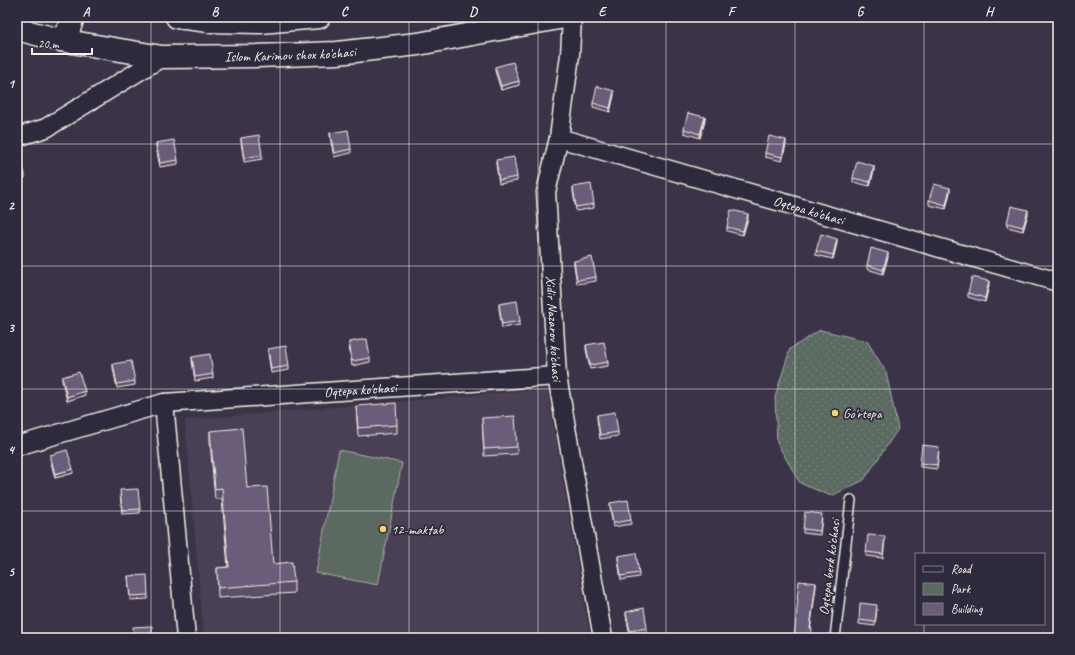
<svg xmlns="http://www.w3.org/2000/svg" width="1075" height="655" viewBox="0 0 1075 655" font-family="Caveat,sans-serif">
<defs>
<pattern id="grass-dots" width="8" height="8" patternUnits="userSpaceOnUse"><rect width="8" height="8" fill="#5a6a61"/><path d="M2 2h.1M6 6h.1" fill="none" stroke="#728078" stroke-width="1.8" stroke-linecap="round"/></pattern>
</defs>
<rect width="100%" height="100%" fill="#3b3449"/>
<filter id="ink" filterUnits="userSpaceOnUse"><feTurbulence type="fractalNoise" baseFrequency=".025" numOctaves="2"/><feDisplacementMap in="SourceGraphic" scale="8" xChannelSelector="R" yChannelSelector="G"/><feConvolveMatrix kernelMatrix="1 2 1 2 8 2 1 2 1" color-interpolation-filters="sRGB"/></filter>
<g filter="url(#ink)">
<path fill="#494057" d="M547,389L590,638H204L185,420Z"/>
<path fill="url(#grass-dots)" stroke="#a7aea4" d="M820,330L867,341L886,372L898,429L864,480L831,496L800,483L777,443L775,397L790,349Z"/>
<path fill="#5a6a61" stroke="#a7aea4" d="M339,450L402,463L378,585L316,573Z"/>
<g fill="none" stroke-linecap="round" stroke-linejoin="round">
<g stroke="#f4f1e8" stroke-width="12">
<path id="lane" d="M835,638L851,500"/>
</g>
<g stroke="#f4f1e8" stroke-width="21">
<g id="street">
<path id="s1" d="M572,17L570,55L559,138L546,192L557,376L603,638"/>
<path d="M17,137L46,128L162,57"/>
<path id="s2" d="M559,138L1058,282"/>
<path d="M164,403L186,638"/>
<path id="s3" d="M17,446L164,403L557,376"/>
</g>
</g>
<g stroke="#f4f1e8" stroke-width="25">
<g id="secondary">
<path d="M177,17L209,21L260,22L319,17"/>
<path id="s4" d="M17,29L60,40L162,57L257,56L337,53L418,44L564,17"/>
<path d="M60,40C67,31 71,29 72,17"/>
</g>
</g>
<use href="#lane" stroke="#2f2a3d" stroke-width="9"/>
<use href="#street" stroke="#2f2a3d" stroke-width="18"/>
<use href="#secondary" stroke="#2f2a3d" stroke-width="22"/>
</g>
<path fill="#5b5068" stroke="#f4f1e8" d="M495,67L519,85L501,90L495,71Z
M614,95L610,112L593,107V103Z
M705,121L700,138L684,133V129Z
M330,133L351,149V153L334,157L330,137Z
M241,138L262,155V159L244,162L241,142Z
M156,143L178,160V164L160,167L156,147Z
M786,144L782,161L765,157V153Z
M496,160L517,177V181L499,184L496,164Z
M874,170L870,186L853,182V178Z
M573,187L594,204V208L576,211L573,191Z
M950,192L946,209L929,205V200Z
M1028,214L1023,231L1007,227V223Z
M748,218L743,235L727,231V227Z
M837,243L833,259L816,255V251Z
M888,257L883,274L867,269V265Z
M574,261L596,277V281L577,284L574,265Z
M989,285L985,302L968,297V293Z
M499,304L520,321V325L502,328L499,308Z
M349,342L370,358V362L352,366L349,346Z
M586,345L608,362V366L590,369L586,349Z
M268,349L289,366V370L271,373L268,353Z
M192,357L213,374V378L195,381L192,361Z
M113,364L135,381V385L117,388L113,368Z
M62,377L85,395L67,401L62,381Z
M356,406L397,425V433L358,436Z
M597,415L618,432V436L600,439L597,419Z
M482,418L517,447V454L484,456Z
M210,431L247,488L273,564L294,582V593L218,598L217,568L228,567L222,499H215L210,442Z
M939,451L937,469L920,467V463Z
M50,455L73,473L55,478L50,459Z
M120,494L140,509V513L122,514Z
M610,503L631,520V524L613,527L610,507Z
M822,518L820,535L803,533V529Z
M885,540L883,558L866,556V552Z
M618,556L639,573V577L621,580L618,560Z
M128,576L148,595V599L130,600Z
M877,609L875,626L859,624V620Z
M626,612L647,628V632L630,635L626,616Z"/>
<path fill="#4a4155" stroke="#f4f1e8" d="M519,81V85L501,90V86Z
M614,91V95L610,112V108Z
M705,117V121L700,138V134Z
M786,140V144L782,161V157Z
M874,166V170L870,186V182Z
M25,174V178L17,180V176Z
M950,188V192L946,209V205Z
M1028,210V214L1023,231V227Z
M748,214V218L743,235V231Z
M837,239V243L833,259V255Z
M888,253V257L883,274V270Z
M989,281V285L985,302V298Z
M85,391V395L67,401V397Z
M73,469V473L55,478V474Z
M816,583V587L810,632V628Z"/>
<path fill="#6a5d79" stroke="#f4f1e8" d="M513,62L519,81L501,86L495,67Z
M597,86L614,91L610,108L593,103Z
M688,113L705,117L700,134L684,129Z
M348,130L351,149L334,153L330,133Z
M259,135L262,155L244,158L241,138Z
M769,136L786,140L782,157L765,153Z
M174,140L178,160L160,163L156,143Z
M19,154L25,174L17,176V155Z
M514,157L517,177L499,180L496,160Z
M857,161L874,166L870,182L853,178Z
M591,184L594,204L576,207L573,187Z
M934,184L950,188L946,205L929,200Z
M1011,206L1028,210L1023,227L1007,223Z
M731,210L748,214L743,231L727,227Z
M821,234L837,239L833,255L816,251Z
M871,248L888,253L883,270L867,265Z
M592,257L596,277L577,280L574,261Z
M972,277L989,281L985,298L968,293Z
M517,301L520,321L502,324L499,304Z
M367,339L370,358L352,361L349,342Z
M604,342L608,362L590,365L586,345Z
M286,346L289,366L271,369L268,349Z
M210,354L213,374L195,377L192,357Z
M131,361L135,381L117,384L113,364Z
M79,372L85,391L67,397L62,377Z
M396,403L397,425L358,428L356,406Z
M615,412L618,432L600,435L597,415Z
M515,416L517,447L484,449L482,418Z
M242,428L247,488L267,487L273,564L292,562L294,582L218,588L217,568L229,567L222,488L215,489L210,431Z
M922,445L939,447L937,465L920,463Z
M67,450L73,469L55,474L50,455Z
M138,489L140,509L122,510L120,490Z
M628,500L631,520L613,523L610,503Z
M805,512L822,514L820,531L803,529Z
M868,535L885,536L883,554L866,552Z
M636,553L639,573L621,576L618,556Z
M147,575L148,595L130,596L128,576Z
M799,581L816,583L810,628H812L811,638H794L798,599H797Z
M860,603L877,605L875,622L859,620Z
M644,608L647,628L630,631L626,612Z
M152,626V638H134L133,627Z"/>
</g>
<path fill="none" stroke="#f4f1e8" stroke-width="1" stroke-opacity="0.55" d="M151,17V638M280,17V638M409,17V638M538,17V638M666,17V638M795,17V638M924,17V554M17,144H1058M17,266H1058M17,389H1058M17,511H1058M924,624V638"/>
<g fill="#ffd166" stroke="#2f2a3d" stroke-width="1.5">
<circle cx="835" cy="413" r="4"/>
<circle cx="383" cy="529" r="4"/>
</g>
<g text-anchor="middle" stroke-width="3.5" stroke-linejoin="round" paint-order="stroke">
<g font-size="14" fill="#f4f1e8" stroke="#2f2a3d">
<text dy="5" stroke="none"><textPath href="#s4" startOffset="276">Islom Karimov shox ko'chasi</textPath></text>
<text dy="5" stroke="none"><textPath href="#s2" startOffset="260">Oqtepa ko'chasi</textPath></text>
<text dy="5" stroke="none"><textPath href="#s1" startOffset="314">Xidir Nazarov ko'chasi</textPath></text>
<text dy="5" stroke="none"><textPath href="#s3" startOffset="350">Oqtepa ko'chasi</textPath></text>
<text transform="translate(829 567) rotate(-83)" y="5">Oqtepa berk ko'chasi</text>
</g>
<g font-size="14" fill="#f4f1e8" stroke="#2f2a3d" text-anchor="start">
<text x="843" y="418">Go'rtepa</text>
<text x="391" y="534">12-maktab</text>
</g>
</g>
<rect width="1075" height="655" fill="none" stroke="#2f2a3d" stroke-width="44"/>
<rect x="915" y="553" width="130" height="72" fill="#2f2a3d" stroke="#7e7a81"/>
<rect x="923" y="566" width="20" height="6" fill="#2f2a3d" stroke="#7e7a81"/>
<text x="951" y="573" font-size="12" fill="#f4f1e8">Road</text>
<rect x="923" y="583" width="20" height="12" fill="#5a6a61" stroke="#7e7a81"/>
<text x="951" y="593" font-size="12" fill="#f4f1e8">Park</text>
<rect x="923" y="603" width="20" height="12" fill="#6a5d79" stroke="#7e7a81"/>
<text x="951" y="613" font-size="12" fill="#f4f1e8">Building</text>
<path d="M32 48v6h60v-6" fill="none" stroke="#f4f1e8" stroke-width="2"/>
<text x="38" y="48" font-size="12" fill="#f4f1e8" stroke="#2f2a3d" stroke-width="3" paint-order="stroke">20 m</text>
<rect x="22" y="22" width="1031" height="611" fill="none" stroke="#f4f1e8" stroke-width="1.5"/>
<g font-size="13" text-anchor="middle" font-weight="bold" fill="#f4f1e8">
<text x="86" y="16">A</text>
<text x="215" y="16">B</text>
<text x="344" y="16">C</text>
<text x="473" y="16">D</text>
<text x="602" y="16">E</text>
<text x="731" y="16">F</text>
<text x="860" y="16">G</text>
<text x="989" y="16">H</text>
<text x="11" y="88">1</text>
<text x="11" y="210">2</text>
<text x="11" y="332">3</text>
<text x="11" y="454">4</text>
<text x="11" y="576">5</text>
</g>
</svg>
